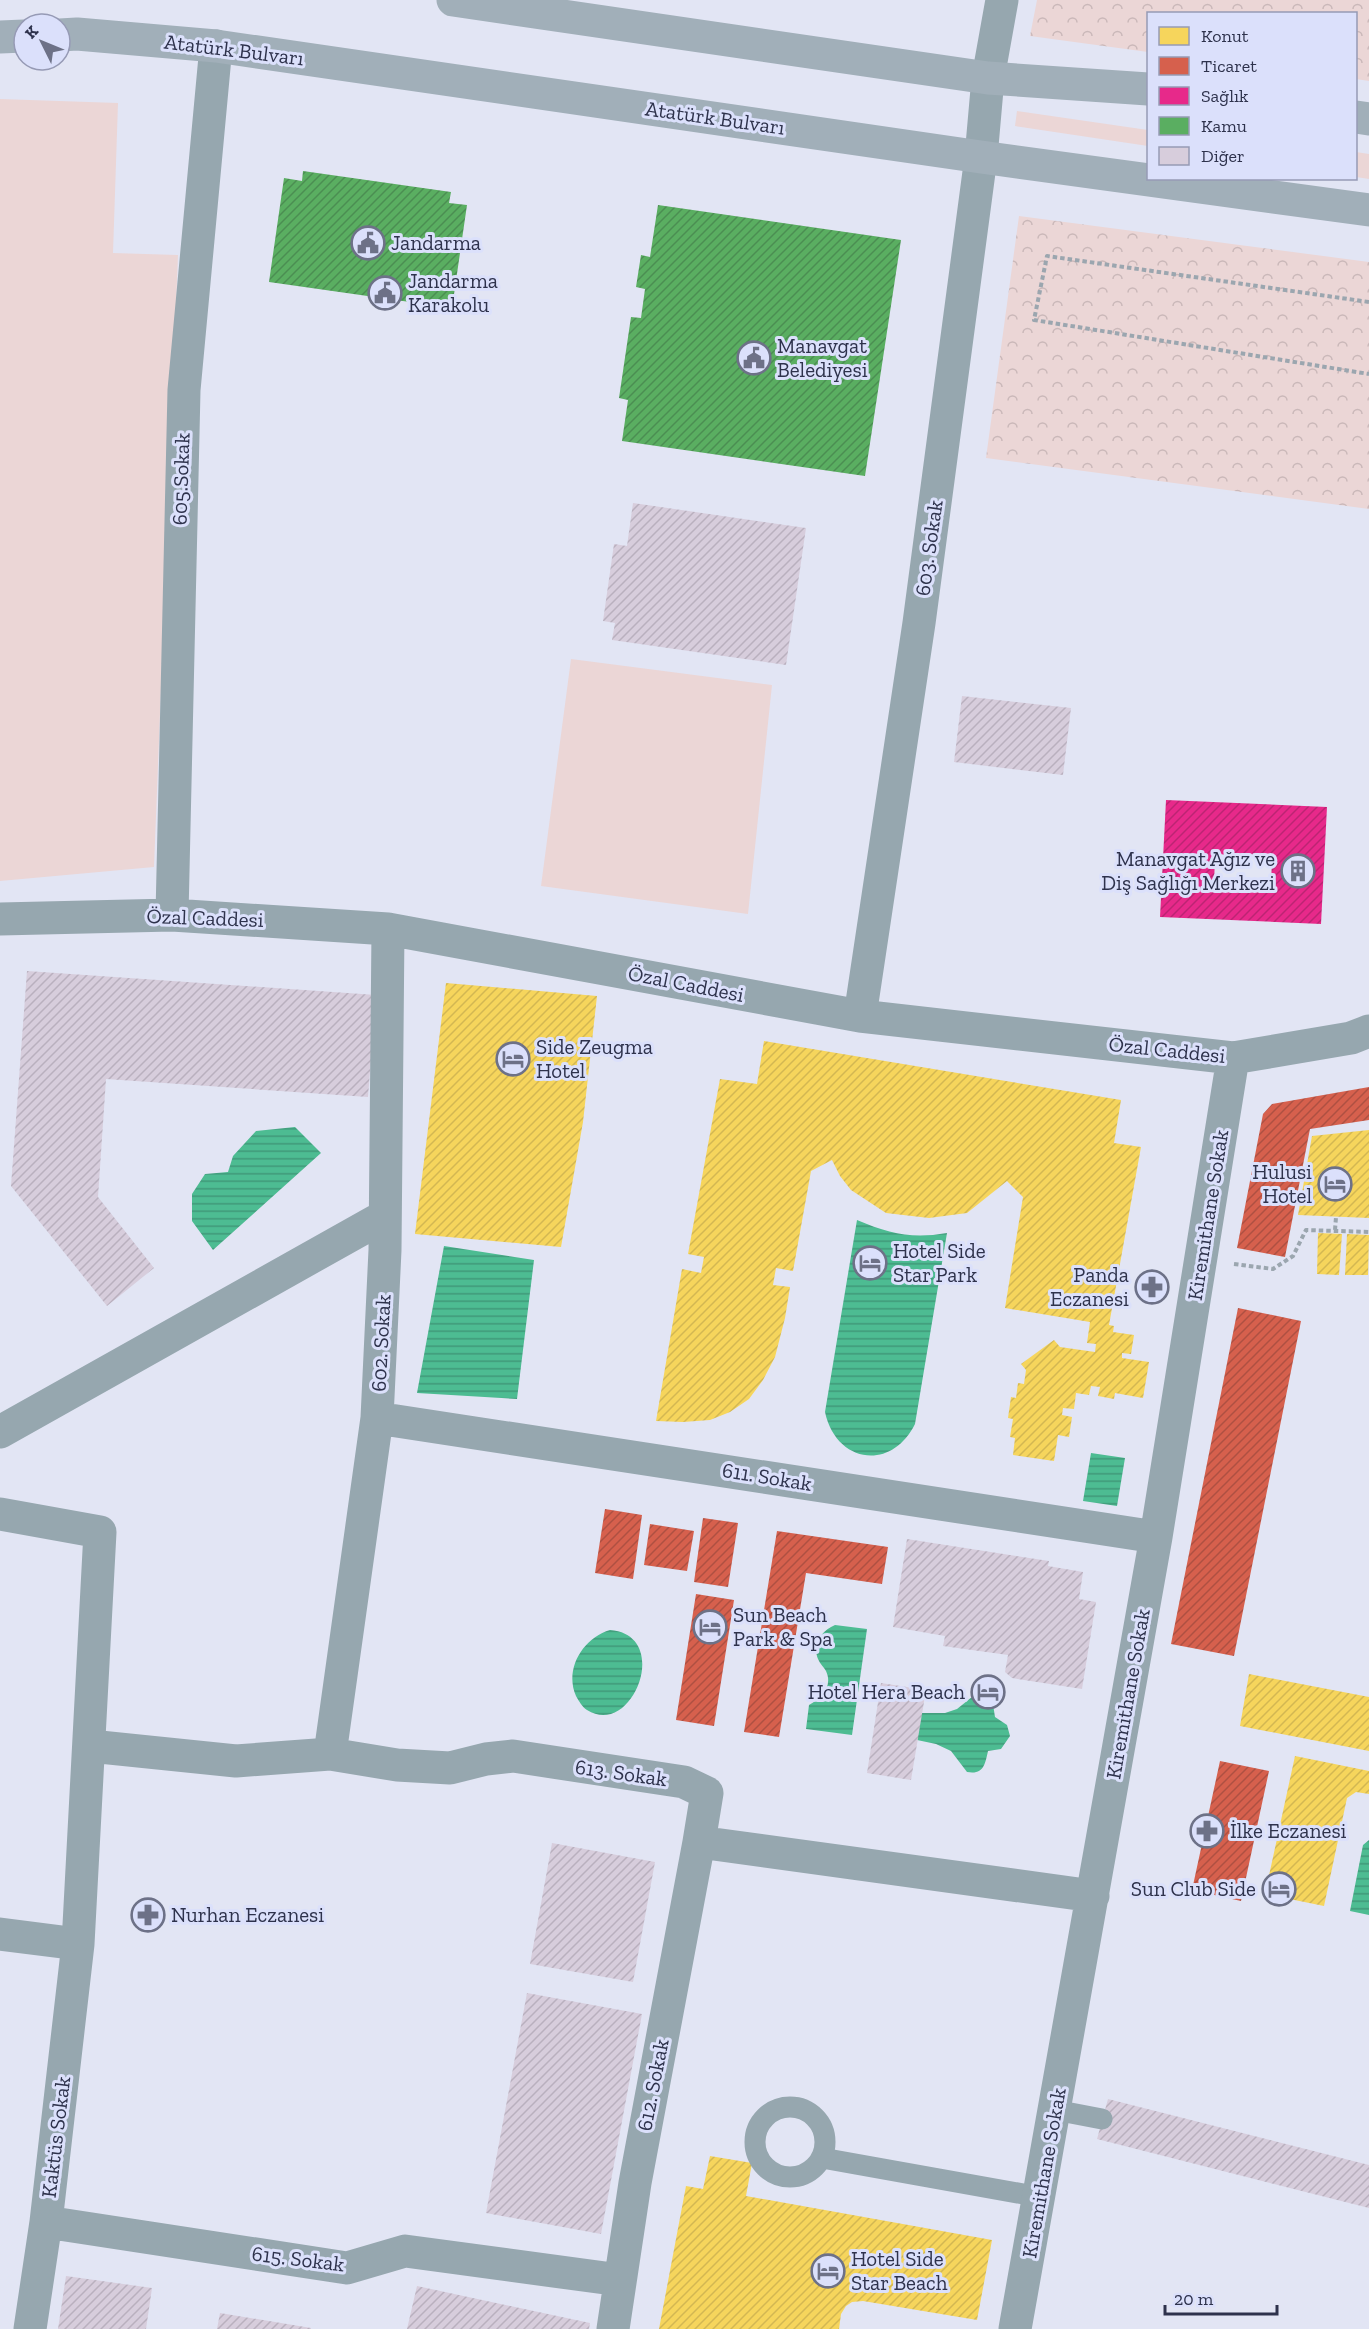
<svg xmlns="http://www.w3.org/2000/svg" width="1369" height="2329" viewBox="0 0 1369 2329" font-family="'Zilla Slab',serif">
<defs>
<pattern id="park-crowns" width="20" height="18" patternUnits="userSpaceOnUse" patternTransform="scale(1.5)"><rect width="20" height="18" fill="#ebd6d6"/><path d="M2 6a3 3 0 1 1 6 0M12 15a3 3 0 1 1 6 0" fill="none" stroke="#cab8b9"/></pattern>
<pattern id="water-rules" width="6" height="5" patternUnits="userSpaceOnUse" patternTransform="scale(1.5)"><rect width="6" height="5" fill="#4dbc92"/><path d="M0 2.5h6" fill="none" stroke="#409979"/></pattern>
<pattern id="homes-hatch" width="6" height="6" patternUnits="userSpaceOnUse" patternTransform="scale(1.5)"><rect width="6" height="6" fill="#f6d55c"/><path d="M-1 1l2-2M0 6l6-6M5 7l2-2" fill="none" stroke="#d3b752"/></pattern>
<pattern id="shops-hatch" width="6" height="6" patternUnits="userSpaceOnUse" patternTransform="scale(1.5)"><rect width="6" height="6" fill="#d6604d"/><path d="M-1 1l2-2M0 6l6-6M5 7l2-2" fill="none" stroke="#ae5042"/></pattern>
<pattern id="health-hatch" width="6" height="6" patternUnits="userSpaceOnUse" patternTransform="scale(1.5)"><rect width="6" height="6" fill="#e7298a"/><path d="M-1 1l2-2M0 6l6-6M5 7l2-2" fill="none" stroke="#bc2473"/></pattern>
<pattern id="public-hatch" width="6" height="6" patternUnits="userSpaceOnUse" patternTransform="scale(1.5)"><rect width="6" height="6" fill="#5aae61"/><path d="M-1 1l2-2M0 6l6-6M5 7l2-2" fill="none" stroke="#4b8e52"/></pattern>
<pattern id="building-hatch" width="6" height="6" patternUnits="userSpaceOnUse" patternTransform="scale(1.5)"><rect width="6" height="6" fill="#d7cddc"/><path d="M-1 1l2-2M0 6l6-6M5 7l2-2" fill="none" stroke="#b9b0be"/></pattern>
</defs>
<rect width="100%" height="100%" fill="#e2e5f4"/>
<path fill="#ebd6d6" d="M0,99L118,103L113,253L178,255L154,867L0,881Z
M1017,111L1148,130V146L1015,126Z
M1356,152L1369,154V179L1356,177Z
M571,659L772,685L748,914L541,886Z"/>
<path fill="url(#park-crowns)" d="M1037,0H1369V81L1356,79V14H1148V52L1030,36Z
M1019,216L1369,262V509L986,458Z"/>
<path fill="url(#water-rules)" d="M295,1127L321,1153L213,1250L192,1221V1194L205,1174L228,1172L233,1156L256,1131Z
M857,1220C890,1234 912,1239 947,1233L915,1424C891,1472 836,1463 825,1412Z
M444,1246L534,1260L517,1399L417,1393Z
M1091,1453L1125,1458L1117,1506L1083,1501Z
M835,1625L867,1629L852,1735L806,1729L809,1705C822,1698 833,1686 826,1671C824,1667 820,1664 818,1659C812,1644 821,1631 835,1625Z
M610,1630C673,1635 632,1739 587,1710C582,1707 579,1701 576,1696C564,1669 583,1638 610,1630Z
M977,1693H982L992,1698L995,1717L1007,1725L1010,1736L1001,1749L988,1751C985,1764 984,1775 967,1772L951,1751L936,1744L917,1740L921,1713H945L957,1709Z
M1369,1840V1915L1350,1911L1363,1845Z"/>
<path fill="url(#homes-hatch)" d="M446,983L597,996L583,1122L561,1247L415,1234Z
M764,1041L1121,1100L1114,1143L1141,1147L1109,1325L1114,1326L1113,1332L1134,1335L1131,1354L1122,1353V1358L1149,1362L1143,1398L1115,1393L1114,1399L1098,1396L1100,1387L1091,1386L1089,1395L1076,1393L1074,1409L1063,1408L1062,1415L1072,1417L1069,1437L1058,1435L1054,1461L1013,1455L1015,1438L1010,1437L1013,1419L1008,1418L1011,1397L1016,1398L1018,1383L1024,1384L1026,1370L1021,1364L1054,1340L1060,1347L1095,1352L1096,1344L1087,1343L1090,1322L1005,1308L1023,1197L1007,1181L967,1213L929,1218L886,1213L851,1190L840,1176L832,1160L811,1171L793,1271L776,1268L773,1285L790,1287L785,1318L775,1357L763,1380L749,1399L730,1412L710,1420L683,1422L656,1421L682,1269L701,1273L704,1257L688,1254L720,1079L757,1084Z
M1369,1130V1218L1298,1215L1312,1136Z
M1318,1233L1342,1234L1339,1275L1317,1274Z
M1347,1234L1369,1235L1368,1275H1345Z
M1249,1674L1369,1697V1751L1240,1726Z
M1295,1756L1369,1771V1794L1356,1792L1347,1798L1324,1906L1265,1894Z
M710,2156L752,2163L746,2196L992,2240L977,2320L863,2301L852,2302L846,2306L841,2314L839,2329H659L686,2186L703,2189Z"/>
<path fill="url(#shops-hatch)" d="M1369,1087V1120L1310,1129L1285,1257L1237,1248L1263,1114L1272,1104Z
M1238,1308L1301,1321L1234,1656L1171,1644Z
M605,1509L642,1515L633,1579L595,1573Z
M703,1518L738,1523L728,1587L694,1582Z
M650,1524L694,1531L687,1571L644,1565Z
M777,1531L888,1547L882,1584L806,1573L779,1737L744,1732Z
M696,1594L734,1600L714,1726L676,1720Z
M1220,1761L1269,1771L1241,1901L1192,1890Z"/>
<path fill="url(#health-hatch)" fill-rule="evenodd" d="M1166,800L1327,807L1321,924L1160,917ZM1215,854L1272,857L1271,888L1214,886Z"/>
<path fill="url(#public-hatch)" d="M303,171L451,192L449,203L467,205L452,308L269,282L284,178L302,181Z
M658,205L901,240L865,476L622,441L628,400L619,398L631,317L641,318L645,289L636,287L641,255L650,257Z"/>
<path fill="url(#building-hatch)" d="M633,503L806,528L786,665L612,640L615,623L603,621L614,544L627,546Z
M962,696L1071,708L1063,775L954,762Z
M27,971L376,995L368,1097L106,1079L98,1197L154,1268L107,1306L11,1186Z
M907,1539L1049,1561L1048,1566L1083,1572L1079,1599L1096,1602L1082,1689L1012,1678L1005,1672L1008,1655L943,1646L945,1636L893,1627Z
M881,1683L926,1690L911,1780L867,1773Z
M552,1843L655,1862L633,1982L530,1964Z
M527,1993L642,2014L601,2234L486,2213Z
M1108,2099L1369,2165V2208L1097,2139Z
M66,2276L152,2288L146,2329H58Z
M417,2286L590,2323L589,2329H407Z
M220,2313L311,2328V2329H217Z"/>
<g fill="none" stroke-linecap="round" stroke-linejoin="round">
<path stroke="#9ba6af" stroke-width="4" stroke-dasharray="4.5 3" stroke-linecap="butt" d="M1369,302L1047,256L1034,320L1369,374
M1335,1230L1336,1217
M1234,1264L1273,1269L1293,1256L1306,1230L1369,1232"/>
<path stroke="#96a7af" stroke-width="21" d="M755 2142a35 35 0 1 1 70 0a35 35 0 1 1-70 0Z
M1055,2110L1102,2119
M822,2158L1040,2197"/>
<path stroke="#96a7af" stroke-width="33" d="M172,915L184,390L216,46
M0,919L172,915L388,929L860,1016L1233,1058L1351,1038L1369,1031
M860,1016L919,623L981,157L988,78L1002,0
M377,1418L1156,1537
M0,1432L385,1216
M0,1514L100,1532L78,1944L46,2222L30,2329
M90,1746L236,1761L330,1754L397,1765L450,1768L486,1759L513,1756L684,1782L707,1793L699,1842L1093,1896
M330,1754L377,1418L385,1250L388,929
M0,1934L78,1944
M46,2222L347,2268L405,2251L620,2280
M613,2329L635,2183L699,1842
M1015,2329L1156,1537L1233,1058"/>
<path stroke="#a1afb9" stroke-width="33" d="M453,0L988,78L1148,89
M60,35L77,34L216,46L981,157L1369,210
M0,37L24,36
M1356,117L1369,119"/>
</g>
<defs>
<g id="civic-ring" transform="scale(1.725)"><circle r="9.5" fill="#dbe0fb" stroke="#6d7187" stroke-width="1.5"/><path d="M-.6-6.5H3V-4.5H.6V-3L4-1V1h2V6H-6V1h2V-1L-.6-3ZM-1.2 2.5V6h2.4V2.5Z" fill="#6d7187"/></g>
<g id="building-ring" transform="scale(1.725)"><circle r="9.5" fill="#dbe0fb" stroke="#6d7187" stroke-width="1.5"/><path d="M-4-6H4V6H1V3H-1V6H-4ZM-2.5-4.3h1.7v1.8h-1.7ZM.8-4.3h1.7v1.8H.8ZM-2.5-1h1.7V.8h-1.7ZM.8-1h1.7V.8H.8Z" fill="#6d7187"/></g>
<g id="hotel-ring" transform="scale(1.725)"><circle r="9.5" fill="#dbe0fb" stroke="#6d7187" stroke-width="1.5"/><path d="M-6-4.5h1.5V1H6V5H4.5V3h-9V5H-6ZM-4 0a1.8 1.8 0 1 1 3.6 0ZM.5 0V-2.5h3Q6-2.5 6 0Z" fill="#6d7187"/></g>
<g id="pharmacy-ring" transform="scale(1.725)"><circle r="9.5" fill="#dbe0fb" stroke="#6d7187" stroke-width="1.5"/><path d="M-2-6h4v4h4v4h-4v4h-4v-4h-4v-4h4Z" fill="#6d7187"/></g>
</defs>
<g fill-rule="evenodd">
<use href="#civic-ring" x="368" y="243"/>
<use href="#civic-ring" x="385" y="293"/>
<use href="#civic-ring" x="754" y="358"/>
<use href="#building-ring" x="1298" y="871"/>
<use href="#hotel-ring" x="513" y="1059"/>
<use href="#hotel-ring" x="1335" y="1184"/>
<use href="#hotel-ring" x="870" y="1263"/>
<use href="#pharmacy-ring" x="1152" y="1287"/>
<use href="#hotel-ring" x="710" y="1627"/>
<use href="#hotel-ring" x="988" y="1692"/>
<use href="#pharmacy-ring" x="1207" y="1831"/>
<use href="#hotel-ring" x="1279" y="1889"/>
<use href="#pharmacy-ring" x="148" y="1915"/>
<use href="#hotel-ring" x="828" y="2271"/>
</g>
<g text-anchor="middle" stroke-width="6" stroke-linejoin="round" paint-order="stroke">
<g font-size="21" fill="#2e324c" stroke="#dbe0fb">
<text transform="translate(234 50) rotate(7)" y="7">Atatürk Bulvarı</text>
<text transform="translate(715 118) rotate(8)" y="7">Atatürk Bulvarı</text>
<text transform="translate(181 479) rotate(-88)" y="7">605.Sokak</text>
<text transform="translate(929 548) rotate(-82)" y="7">603. Sokak</text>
<text transform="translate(205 918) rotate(2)" y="7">Özal Caddesi</text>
<text transform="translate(686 984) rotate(11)" y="7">Özal Caddesi</text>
<text transform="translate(1167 1050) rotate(6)" y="7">Özal Caddesi</text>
<text transform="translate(1208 1215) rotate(-81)" y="7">Kiremithane Sokak</text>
<text transform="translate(381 1343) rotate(-87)" y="7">602. Sokak</text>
<text transform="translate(767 1477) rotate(9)" y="7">611. Sokak</text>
<text transform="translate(1128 1694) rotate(-80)" y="7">Kiremithane Sokak</text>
<text transform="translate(621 1773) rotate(8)" y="7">613. Sokak</text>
<text transform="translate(653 2085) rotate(-79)" y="7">612. Sokak</text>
<text transform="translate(56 2137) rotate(-83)" y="7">Kaktüs Sokak</text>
<text transform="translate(1044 2173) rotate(-80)" y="7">Kiremithane Sokak</text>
<text transform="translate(298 2259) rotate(7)" y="7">615. Sokak</text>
</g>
<g font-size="21" fill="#2e324c" stroke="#dbe0fb" text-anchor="start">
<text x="391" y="250">Jandarma</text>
<text x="408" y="288">Jandarma<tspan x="408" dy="24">Karakolu</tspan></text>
<text x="777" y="353">Manavgat<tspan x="777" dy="24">Belediyesi</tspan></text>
<text x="1275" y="866" text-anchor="end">Manavgat Ağız ve<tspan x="1275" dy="24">Diş Sağlığı Merkezi</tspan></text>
<text x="536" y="1054">Side Zeugma<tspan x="536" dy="24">Hotel</tspan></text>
<text x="1312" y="1179" text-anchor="end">Hulusi<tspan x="1312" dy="24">Hotel</tspan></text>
<text x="893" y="1258">Hotel Side<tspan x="893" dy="24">Star Park</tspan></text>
<text x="1129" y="1282" text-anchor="end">Panda<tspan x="1129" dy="24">Eczanesi</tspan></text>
<text x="733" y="1622">Sun Beach<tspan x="733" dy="24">Park &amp; Spa</tspan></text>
<text x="965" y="1699" text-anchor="end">Hotel Hera Beach</text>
<text x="1230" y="1838">İlke Eczanesi</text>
<text x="1256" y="1896" text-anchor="end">Sun Club Side</text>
<text x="171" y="1922">Nurhan Eczanesi</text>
<text x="851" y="2266">Hotel Side<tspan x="851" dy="24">Star Beach</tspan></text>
</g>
</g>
<rect x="1147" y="12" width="210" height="168" fill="#dbe0fb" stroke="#969ab5" stroke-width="1.5"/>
<rect x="1159" y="27" width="30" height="18" fill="#f6d55c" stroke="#969ab5" stroke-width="1.5"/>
<text x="1201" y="42" font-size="18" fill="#2e324c">Konut</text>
<rect x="1159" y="57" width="30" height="18" fill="#d6604d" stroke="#969ab5" stroke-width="1.5"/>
<text x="1201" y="72" font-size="18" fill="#2e324c">Ticaret</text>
<rect x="1159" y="87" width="30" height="18" fill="#e7298a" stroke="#969ab5" stroke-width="1.5"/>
<text x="1201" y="102" font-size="18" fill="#2e324c">Sağlık</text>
<rect x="1159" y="117" width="30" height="18" fill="#5aae61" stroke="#969ab5" stroke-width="1.5"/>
<text x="1201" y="132" font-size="18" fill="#2e324c">Kamu</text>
<rect x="1159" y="147" width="30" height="18" fill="#d7cddc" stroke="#969ab5" stroke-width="1.5"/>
<text x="1201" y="162" font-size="18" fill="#2e324c">Diğer</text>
<g transform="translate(42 42) rotate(313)"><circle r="28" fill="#dbe0fb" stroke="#969ab5" stroke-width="1.5"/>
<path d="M0-4.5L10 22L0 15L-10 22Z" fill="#6d7187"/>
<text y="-9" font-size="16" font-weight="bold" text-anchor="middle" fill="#2e324c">K</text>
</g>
<path d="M1165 2305v9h112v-9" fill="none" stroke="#2e324c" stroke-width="3"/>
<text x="1174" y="2305" font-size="18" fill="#2e324c" stroke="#dbe0fb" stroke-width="4.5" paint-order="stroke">20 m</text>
</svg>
